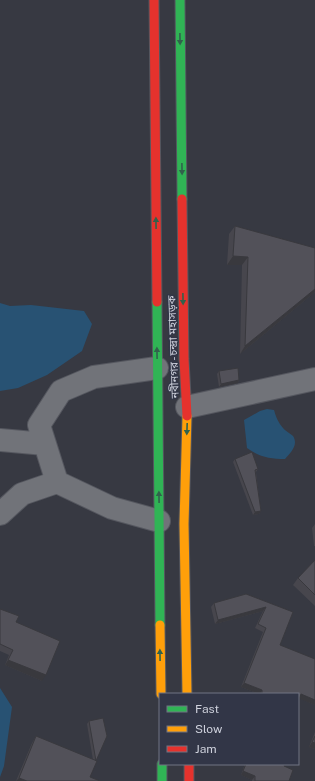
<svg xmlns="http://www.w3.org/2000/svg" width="315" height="781" viewBox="0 0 315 781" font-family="'Public Sans','Noto Sans Bengali',sans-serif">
<rect width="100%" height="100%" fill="#373942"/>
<path fill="#285273" d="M0,303L10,306L31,305L84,311L92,324L82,351L47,375L18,388L0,391Z
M267,409L274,410C276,417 278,422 283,428C285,431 290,433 293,436C299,445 290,453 285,459C270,459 259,457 247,448L244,420L260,411Z
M0,688L12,707L4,766L0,777Z"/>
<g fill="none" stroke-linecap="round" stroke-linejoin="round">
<g stroke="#55575f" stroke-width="24">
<path id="street" d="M187,407L315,379
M0,440L45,444
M57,482L39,425L61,391L94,377L157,368
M0,514L22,494L57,482L112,508L159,521"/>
</g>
<g stroke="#55575f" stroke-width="11">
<path id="fast" d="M180,0L182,199
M157,302L160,625
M162,764V781"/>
</g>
<g stroke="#55575f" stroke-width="11">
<path id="slow" d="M187,416L184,524L187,694
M160,625L161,694"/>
</g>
<g stroke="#55575f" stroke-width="11">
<path id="jam" d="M154,0L157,302
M182,199L184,359L187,416
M189,764V781"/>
</g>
<use href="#street" stroke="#717379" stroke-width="22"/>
<use href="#fast" stroke="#30b455" stroke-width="9"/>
<use href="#slow" stroke="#ff9f0a" stroke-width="9"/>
<use href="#jam" stroke="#e5322d" stroke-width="9"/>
</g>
<path fill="#47464d" d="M235,226L315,248V292L240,354L242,265H227L229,234Z
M219,371L239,380L238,383L219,387L217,374Z
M235,459L258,469L256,472L261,511L259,514L253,515L233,462Z
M315,524V546H314L312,528Z
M315,560V606L293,585L298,578Z
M246,594L293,612L280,645L315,705L299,698L298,694H259L241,687L263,632L255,628L263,611L215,624L211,607L214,603Z
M0,609L16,622L42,681L5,665L9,655L0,651Z
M89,721L96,761L90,777L100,781H16L32,743L36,736L93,760L87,724Z
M315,732V749L309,747Z
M245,764H285L284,766L289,781H252V780L241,775Z"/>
<path fill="#39393e" d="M233,256L248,257L242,265H227Z
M315,289V292L240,354L245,346Z
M239,380L238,383L219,387L221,384Z
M261,511L259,514L253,515L255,512Z
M266,607L263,611L215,624L218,620Z
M8,660L46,675L42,681L5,665Z
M244,683L262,690L260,694H259L241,687Z
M301,694L315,700V705L298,698Z
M312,742L315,743V749L309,747Z
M243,771L255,776L252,780L241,775Z
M19,778L27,781H16Z"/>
<path fill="#525159" stroke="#39393e" d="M235,226L315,248V289L245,346L248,257L233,256Z
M238,368L239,380L221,384L219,371Z
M252,452L258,469L255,470L261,511L255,512L235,459Z
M315,560V595L298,578Z
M246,594L293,612L280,645L315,659V700L301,694L298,702V694H262V690L244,683L266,628L258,624L266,607L218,620L214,603Z
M0,609L19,616L16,622L60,641L46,675L8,660L13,650L0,644Z
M103,718L107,736L96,761L89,721Z
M36,736L97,761L90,777L100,781H27L19,778Z
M315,736V743L312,742Z
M246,764H285L284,766L293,770L289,781H255V776L243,771Z"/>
<defs><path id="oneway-solid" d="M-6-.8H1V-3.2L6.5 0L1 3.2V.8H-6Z"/></defs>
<g fill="#31624c">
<use href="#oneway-solid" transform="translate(180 39) rotate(89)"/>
<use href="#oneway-solid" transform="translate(182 169) rotate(89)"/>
<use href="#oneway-solid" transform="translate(156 223) rotate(-91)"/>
<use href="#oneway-solid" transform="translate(183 299) rotate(89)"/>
<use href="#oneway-solid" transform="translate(157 353) rotate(-91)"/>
<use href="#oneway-solid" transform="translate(187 429) rotate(92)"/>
<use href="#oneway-solid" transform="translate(159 497) rotate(-91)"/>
<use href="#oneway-solid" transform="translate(160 655) rotate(-91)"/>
</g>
<g text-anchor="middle" stroke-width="3" stroke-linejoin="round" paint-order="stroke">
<g font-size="11" fill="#ced1dc" stroke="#323647">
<text transform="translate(173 347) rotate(-92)" y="4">নবীনগর - চন্দ্রা মহাসড়ক</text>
</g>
</g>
<rect x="159" y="693" width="140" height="72" fill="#323647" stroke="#707483"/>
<rect x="167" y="706" width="20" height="6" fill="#30b455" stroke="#707483"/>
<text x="195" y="713" font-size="12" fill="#ced1dc">Fast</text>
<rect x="167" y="726" width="20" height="6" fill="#ff9f0a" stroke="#707483"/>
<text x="195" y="733" font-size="12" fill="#ced1dc">Slow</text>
<rect x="167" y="746" width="20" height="6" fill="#e5322d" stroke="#707483"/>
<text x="195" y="753" font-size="12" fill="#ced1dc">Jam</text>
</svg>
